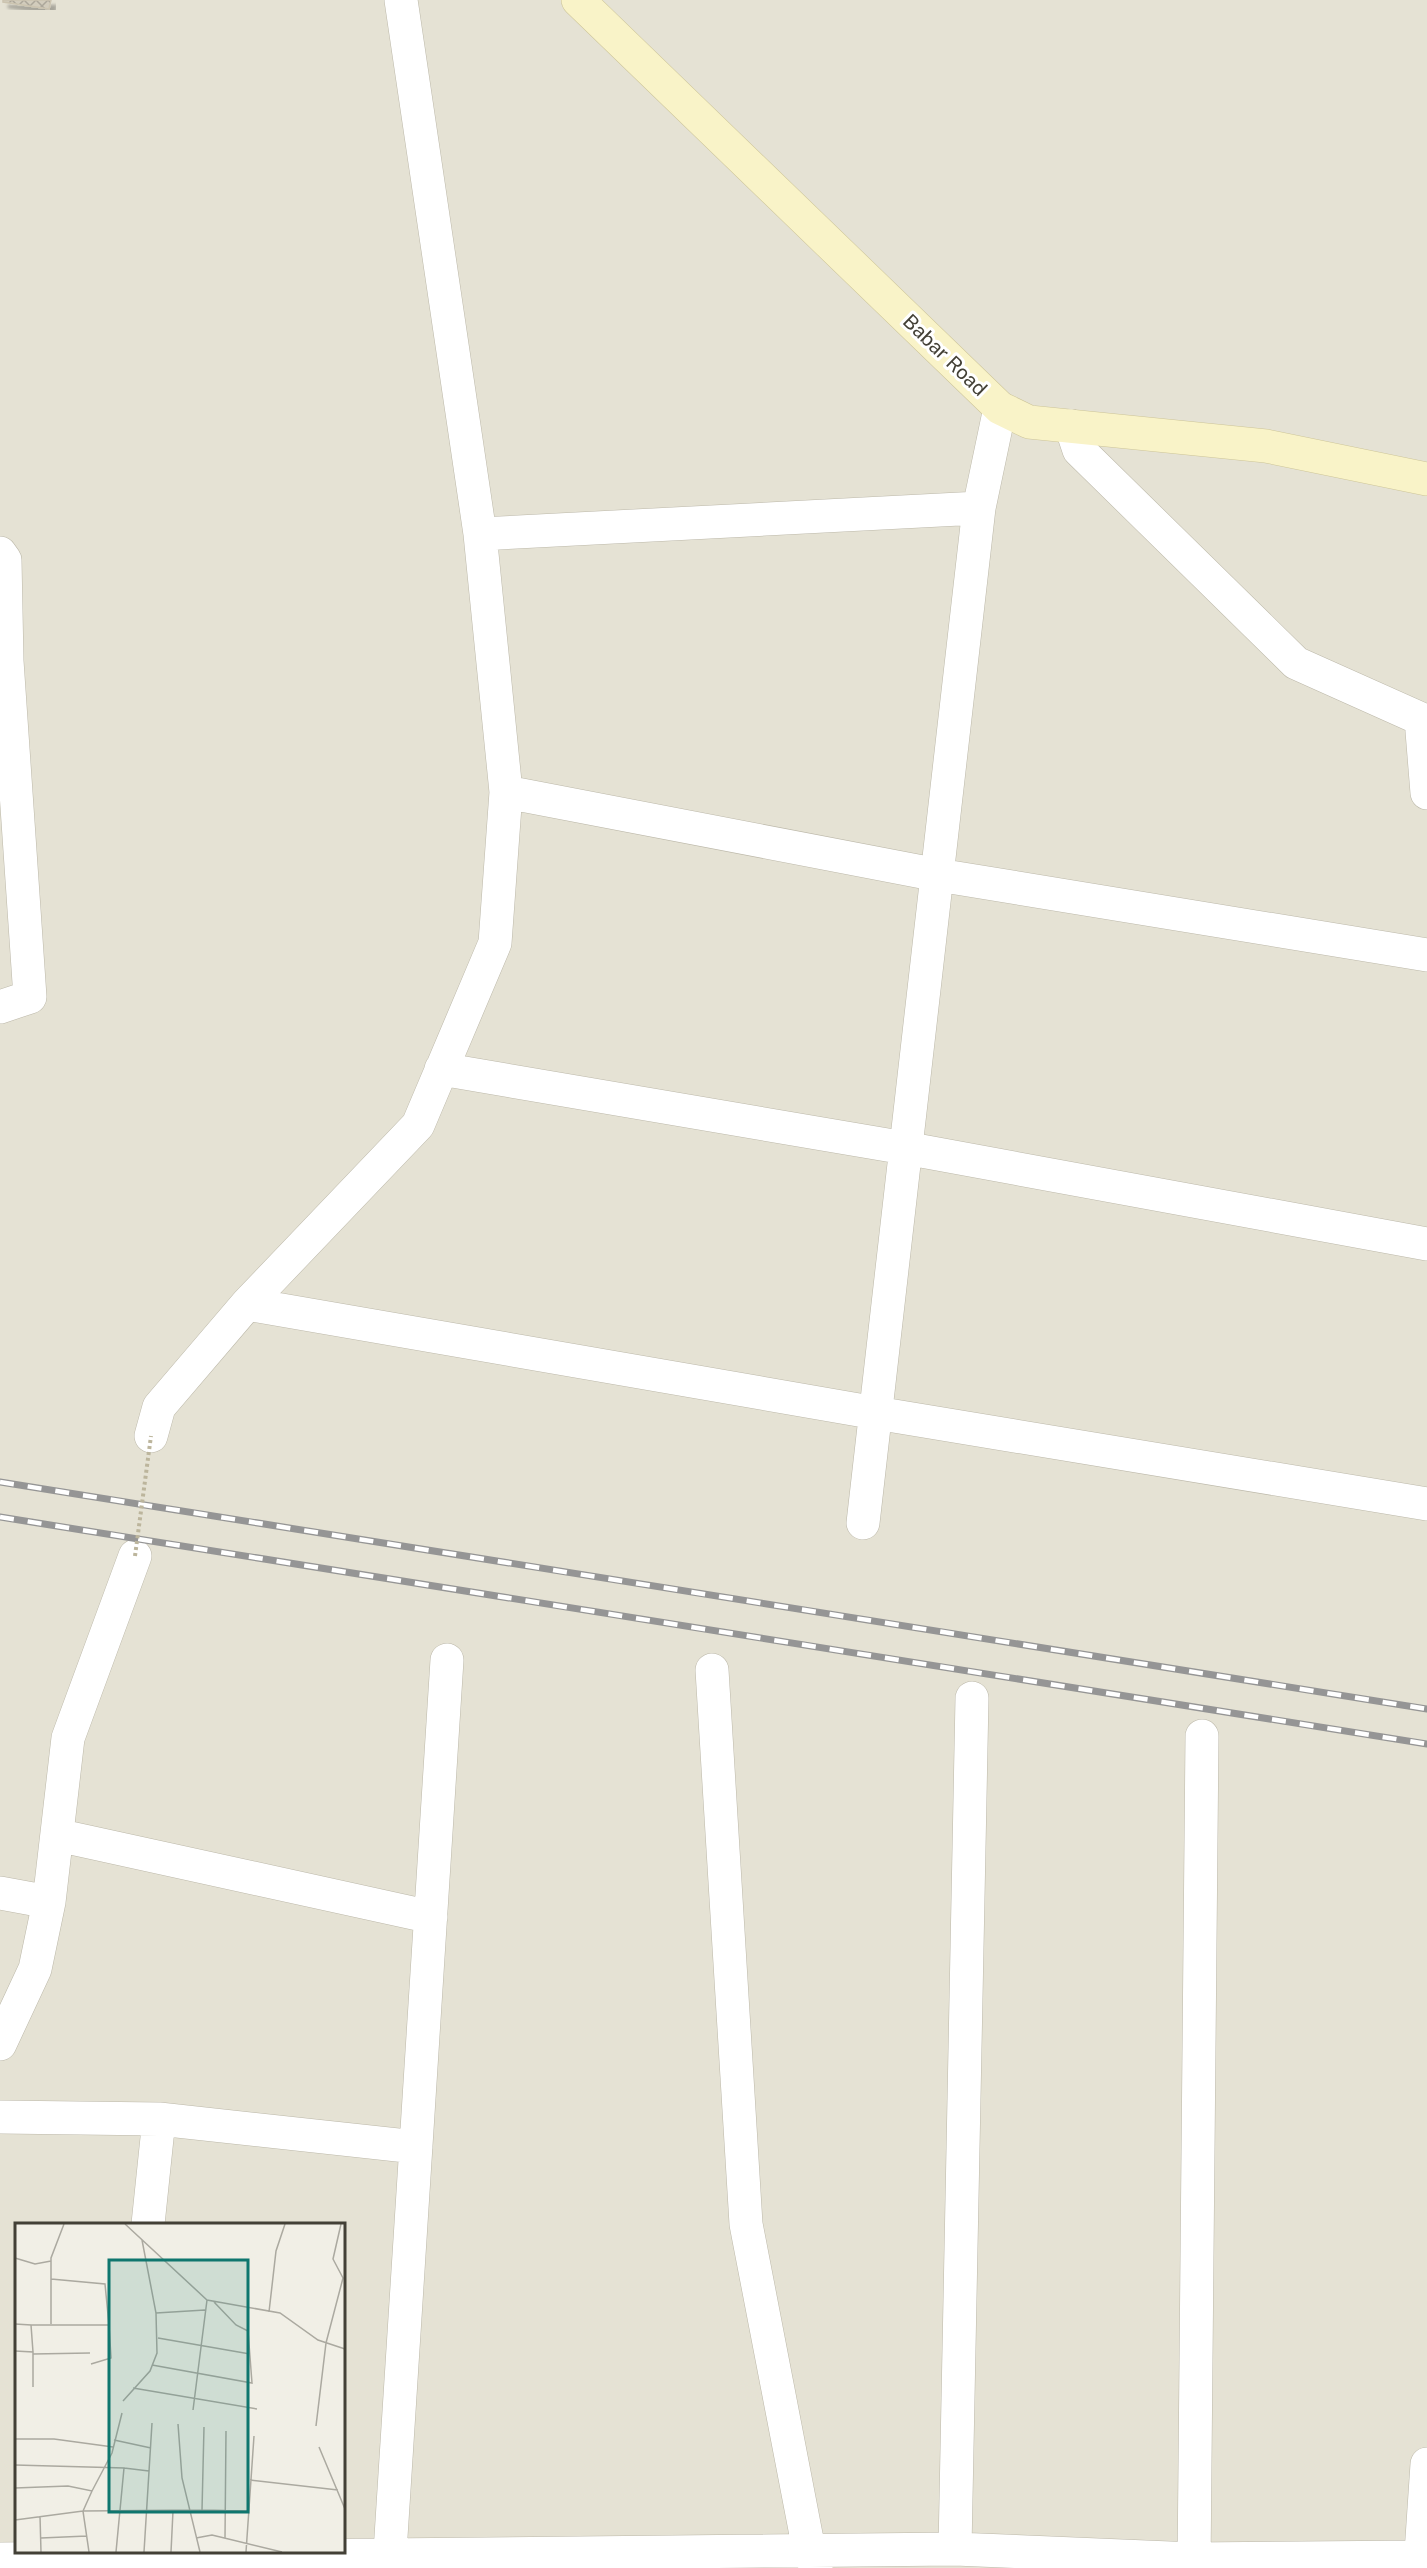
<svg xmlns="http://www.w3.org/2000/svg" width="1427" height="2568" viewBox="0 0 1427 2568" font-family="'Public Sans',sans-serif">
<defs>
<pattern id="building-cross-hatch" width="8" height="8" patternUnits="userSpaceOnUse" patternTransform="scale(1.5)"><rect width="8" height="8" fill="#d2ccbc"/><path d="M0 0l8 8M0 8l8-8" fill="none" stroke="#aca79a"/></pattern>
<filter id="shadow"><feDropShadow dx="5.5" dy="5.5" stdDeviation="1.5" flood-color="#0004"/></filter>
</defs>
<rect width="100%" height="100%" fill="#f1efe6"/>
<path fill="#e5e2d4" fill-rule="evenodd" d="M0,0H1427V2568H0ZM16,2224H344V2552H16Z"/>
<path fill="url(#building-cross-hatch)" stroke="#ccc4b0" stroke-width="1.5" filter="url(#shadow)" d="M3,0H51L49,9L3,2Z"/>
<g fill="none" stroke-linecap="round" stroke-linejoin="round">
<g stroke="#bcb8a9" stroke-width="34">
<path id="street" d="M1071,426L1079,450L1296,663L1421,719L1427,793
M480,534L979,508
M0,553L5,560L7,661
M0,661H7L30,997L0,1007
M506,792L938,875L1427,955
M441,1069L905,1148L1427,1244
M247,1304L876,1413L1427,1504
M151,1436L159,1407L247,1304L418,1125L495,943L506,792L480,534L401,0
M863,1523L979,508L1000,408
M712,1670L746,2224L809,2550L816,2568
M57,1835L431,1917
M0,1893L49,1902
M0,2044L35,1969L49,1902L68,1738L135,1556
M0,2117L159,2119L148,2224
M159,2119L416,2147
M955,2549L1194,2559L1420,2557
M0,2559L955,2549L972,1698
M389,2568L447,1660
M1194,2568L1202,1736
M1420,2568L1427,2464"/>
</g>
<g stroke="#cdc599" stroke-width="34">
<path id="secondary" d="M578,0L1000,408L1029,422L1266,446L1427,479"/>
</g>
<use href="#street" stroke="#fff" stroke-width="33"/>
<use href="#secondary" stroke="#f9f3c8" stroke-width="33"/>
<g stroke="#959595" stroke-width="7">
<path id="rail" d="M0,1482L1427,1709
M0,1517L1427,1744"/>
</g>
<use href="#rail" stroke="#fff" stroke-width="4.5" stroke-dasharray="14" stroke-linecap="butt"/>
<path stroke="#bcb59c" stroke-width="4" stroke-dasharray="3 3" stroke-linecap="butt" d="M135,1556L151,1436"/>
</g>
<g text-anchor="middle" stroke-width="6" stroke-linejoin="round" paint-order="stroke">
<g font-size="20" fill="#434036" stroke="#fff">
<text transform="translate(945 355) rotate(44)" y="7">Babar Road</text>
</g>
</g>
<g transform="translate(15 2223)">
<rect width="330" height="330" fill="#f1efe6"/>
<path fill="none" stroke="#aba9a0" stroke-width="1.5" d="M110,1L192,77L265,90L303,117L330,126M0,35L20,41L36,38M36,56L90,61L94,102M254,89L261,28L270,1M141,90L190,87M0,101L16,102L18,129M36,101V35L49,1M16,102H94L96,135L76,141M143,115L235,131M0,128L18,129V164M18,131L75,130M137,142L237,160L233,108L221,102L199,79M118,165L242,186M108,178L135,148L142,130L141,90L127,17M178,187L192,77M163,201L167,255L185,329M301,203L311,120L328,55L318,36L326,1M0,216H39L98,224M99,217L136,225M304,224L330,286M0,242L109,245L101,329M109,245L134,248M235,257L323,267M0,265L53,263L77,268L97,230L107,190M187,287L233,288M25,293L26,329M0,297L68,288L187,287L189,204M26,315L72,313M181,315L197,312L267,329M210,315L211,208M74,329L68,288L77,268M129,329L137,200M156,329L158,288M231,329L239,213"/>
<path fill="#0f766e" fill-opacity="0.15" stroke="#0f766e" stroke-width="3" d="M94,37H233V289H94Z"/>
<rect width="330" height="330" fill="none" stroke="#434036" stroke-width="3"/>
</g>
</svg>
